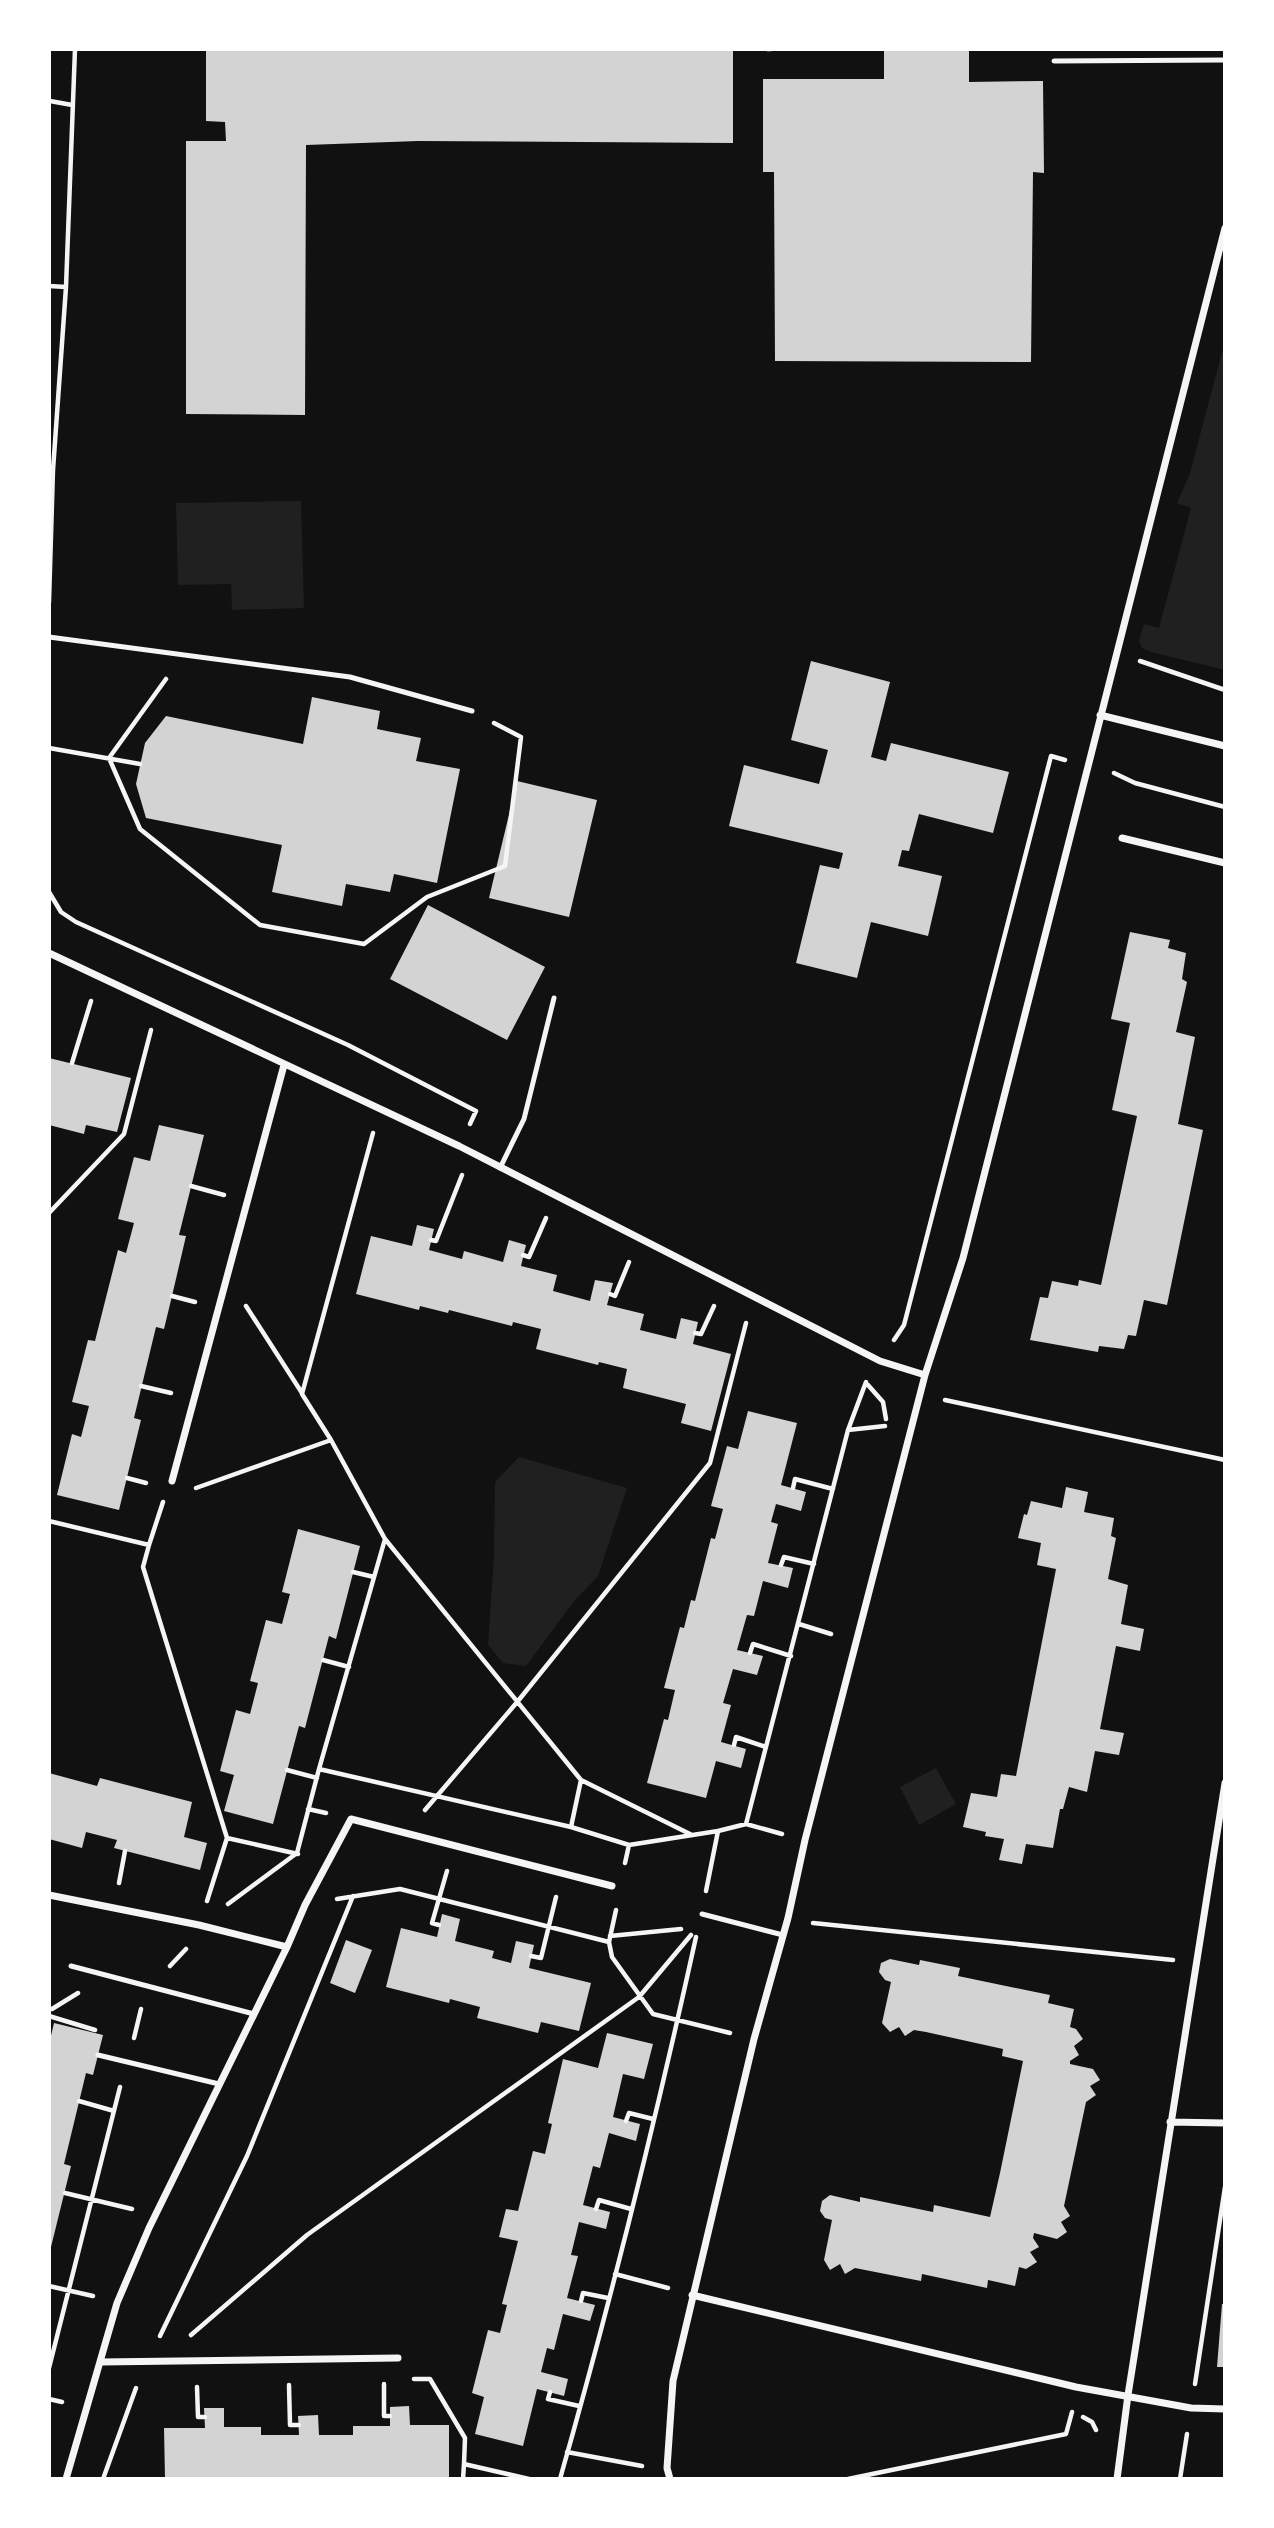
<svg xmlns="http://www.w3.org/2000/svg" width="1274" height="2528" viewBox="0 0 1274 2528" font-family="Overpass,sans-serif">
<rect width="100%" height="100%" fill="#111"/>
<path fill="#202020" d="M1225,341V670L1151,652L1142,648L1139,641L1144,624L1159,628L1191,508L1177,503L1190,473Z
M301,501L304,608L232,610L231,584L178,585L176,503Z
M519,1457L627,1488L598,1576L575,1600L526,1666L503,1663L488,1645L494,1557L495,1482Z
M936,1768L956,1804L919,1825L900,1787Z"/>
<path fill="#d3d3d3" d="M206,49H733V143L418,141L306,145L305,415L186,414V141H226L225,122L206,121Z
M884,49H969V82L1043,81L1044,173L1033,172L1031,362L775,361L774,172H763V79H884Z
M811,661L890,682L871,757L886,761L891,743L1009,772L993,833L919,814L909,851L902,850L898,866L942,876L928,936L871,922L857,978L796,963L820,865L839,869L843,853L729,826L744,765L819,784L828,750L791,740Z
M312,697L380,711L377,729L421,738L416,761L460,769L437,883L394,874L390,892L346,884L342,906L272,892L282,845L146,818L136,784L145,743L166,716L303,744Z
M517,781L597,800L569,917L489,898Z
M428,905L545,967L507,1040L390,979Z
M1130,932L1170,940L1168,948L1186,953L1182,979L1187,982L1176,1032L1195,1037L1178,1124L1203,1130L1167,1305L1144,1300L1136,1336L1128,1335L1124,1349L1099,1346L1098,1352L1030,1340L1040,1297L1048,1298L1052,1281L1078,1286L1079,1280L1101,1285L1137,1116L1112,1110L1130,1023L1111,1019Z
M49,1058L131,1078L117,1132L86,1125L84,1134L49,1125Z
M159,1125L204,1135L179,1235L186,1236L172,1296L164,1329L156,1327L134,1418L141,1420L119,1510L57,1495L72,1434L81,1437L89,1406L72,1402L88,1340L95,1341L118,1250L126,1253L134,1223L118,1219L134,1157L150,1161Z
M417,1225L434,1229L429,1250L462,1259L464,1251L503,1262L509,1240L526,1245L521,1266L557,1275L553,1291L590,1301L595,1280L613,1283L607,1305L644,1314L640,1330L676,1339L681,1318L698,1322L693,1344L731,1354L711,1431L681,1423L686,1404L623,1388L627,1369L599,1362L598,1365L536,1349L541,1329L513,1322L512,1326L449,1310L448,1313L420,1306L419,1310L356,1294L371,1236L412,1246Z
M748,1411L797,1423L781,1485L806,1492L801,1511L776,1504L771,1522L778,1524L768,1563L793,1568L788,1588L763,1581L754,1616L747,1615L737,1650L763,1656L757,1675L733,1669L723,1703L731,1705L721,1742L746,1749L741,1768L716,1761L706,1798L647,1783L664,1719L668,1720L675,1690L664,1688L680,1627L684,1628L691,1600L695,1601L711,1538L715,1539L723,1509L711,1506L727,1446L738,1449Z
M1066,1487L1088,1492L1084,1512L1114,1518L1111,1536L1116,1538L1108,1579L1128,1585L1121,1624L1144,1629L1140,1651L1116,1646L1100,1729L1124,1733L1119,1755L1095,1751L1087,1792L1069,1787L1063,1809H1060L1053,1848L1026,1844L1022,1864L999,1860L1004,1839L985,1836L986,1832L963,1827L971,1793L997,1797L1001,1774L1016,1776L1056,1569L1037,1565L1041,1543L1018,1538L1024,1514L1027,1515L1031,1501L1062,1508Z
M298,1529L360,1546L336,1639L329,1636L305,1728L299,1726L273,1824L224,1811L234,1775L220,1771L236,1710L250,1714L258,1683L250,1681L266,1620L282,1624L290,1594L282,1592Z
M49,1773L97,1786L100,1778L192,1802L184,1837L207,1843L200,1870L114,1848L117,1840L86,1832L82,1848L49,1839Z
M442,1914L460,1919L455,1941L494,1951L492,1958L511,1963L516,1941L534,1945L529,1968L591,1983L579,2031L541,2022L538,2033L477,2018L480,2007L450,1999L449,2003L386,1987L401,1928L437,1937Z
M346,1940L372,1950L355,1993L330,1983Z
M890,1959L919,1965L920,1960L960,1968L958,1976L1050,1995L1048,2003L1074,2009L1070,2027L1076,2029L1083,2039L1074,2046L1079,2055L1070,2061V2064L1093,2069L1100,2080L1090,2086L1096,2095L1086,2102L1064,2206L1070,2216L1061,2222L1067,2232L1057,2239L1034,2233L1033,2238L1039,2247L1030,2252L1037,2262L1026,2269L1019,2267L1015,2286L988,2280L987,2288L922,2274L921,2281L855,2268L845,2274L840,2264L830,2270L824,2260L832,2220L825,2218L820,2211L822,2201L830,2195L860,2202V2197L933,2212L934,2205L990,2217L1000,2173L1023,2061L1002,2056L1003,2049L926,2032L914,2030L905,2036L899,2027L890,2032L882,2023L891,1982L885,1980L879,1972L881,1963Z
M54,2023L103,2035L93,2075L86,2073L64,2164L71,2166L50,2251L49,2044Z
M607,2033L653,2044L644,2079L623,2074L613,2117L640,2124L636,2141L609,2133L600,2168L593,2166L583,2205L610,2212L606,2229L579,2222L571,2255L578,2256L567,2298L595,2305L590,2321L563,2314L554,2350L547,2348L541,2372L568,2379L564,2396L537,2389L523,2446L475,2434L484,2397L472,2393L488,2330L500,2333L507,2305L502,2304L518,2241L499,2237L506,2209L518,2211L533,2151L545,2154L552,2124L548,2123L563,2059L598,2068Z
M1222,2304H1225V2367H1217Z
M409,2406L410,2425H449V2479H165L164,2428H205L204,2408H224V2427H261V2435H299L298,2416L318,2415L319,2435H353V2426H390V2407Z"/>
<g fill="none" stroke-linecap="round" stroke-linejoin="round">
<path stroke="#f5f5f5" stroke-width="4.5" d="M767,49H771
M50,101L72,105
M49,286L66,287
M49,602L53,470L66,287L75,49
M1140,661L1225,690
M166,679L109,758L140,829L260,925L364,944L427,897L505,866L521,737L494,723
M49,748L140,764
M1114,773L1135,783L1225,807
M49,892L61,912L76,922L348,1045L476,1111L470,1124
M72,1063L91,1001
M191,1186L224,1195
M49,1213L124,1134L151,1030
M431,1240L436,1241L462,1175
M523,1255L529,1257L546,1218
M610,1294L615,1296L629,1262
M172,1296L195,1302
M246,1306L302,1393
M695,1333L701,1334L714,1306
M894,1340L904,1325L1051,756L1065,760
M868,1385L883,1402L886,1419
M141,1386L171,1393
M945,1400L1225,1460
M848,1430L885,1426
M331,1440L302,1394L373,1133
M127,1478L146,1483
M196,1488L331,1440L385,1539L581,1780L692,1835
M793,1488L795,1479L833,1489
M49,1521L149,1545L143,1567L227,1838L207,1901
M385,1539L319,1769L571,1827
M149,1545L163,1502
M781,1565L784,1557L814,1564
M353,1572L374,1577
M799,1624L831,1634
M750,1653L753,1644L791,1656
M323,1660L349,1667
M734,1745L736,1737L766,1747
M287,1770L317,1778
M581,1780L571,1827L629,1845
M308,1809L326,1813
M425,1810L518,1701L710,1463L746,1323
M746,1824L848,1430L866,1382
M718,1831L746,1824L782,1834
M227,1838L298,1854
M625,1863L629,1845L718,1831L706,1891
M119,1883L125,1851
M337,1899L400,1889L609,1942
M228,1904L297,1853L319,1769
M616,1910L609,1942L612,1957L653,2014L730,2033
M813,1923L1173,1960
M439,1925L432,1923L447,1871
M610,1936L681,1929
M531,1956L541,1958L556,1897
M170,1966L186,1949
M52,2009L78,1993
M49,2016L95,2030
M134,2038L141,2009
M79,2101L114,2111
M626,2121L629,2113L653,2119
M65,2193L132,2209
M596,2209L599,2200L631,2209
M615,2274L668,2288
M49,2286L93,2296
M581,2301L583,2293L608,2298
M191,2335L307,2235L639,1997L691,1935
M160,2336L247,2156L353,1896
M49,2368L120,2087
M414,2379H430L465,2438L464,2464L529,2479
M384,2384V2416H390
M1195,2384L1225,2187
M289,2385L290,2425H299
M197,2387L198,2417H205
M550,2392L548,2399L579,2406
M49,2399L62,2402
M1083,2417L1092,2422L1096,2430
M567,2452L642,2466
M103,2479L136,2388
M463,2479L464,2464
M560,2479C611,2300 656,2119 696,1937
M848,2479L1066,2434L1072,2412
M1180,2479L1187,2434"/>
<path stroke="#f5f5f5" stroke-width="5" d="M1054,61L1225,60
M49,637L350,677L472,711
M500,1168L524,1119L554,998
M702,1914L783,1935
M71,1966L254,2014
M98,2055L219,2084"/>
<path stroke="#f5f5f5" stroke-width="7" d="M1100,715L1225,746
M1122,838L1225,863
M49,953L459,1146L880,1361L925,1375
M172,1481L284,1065
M49,1895L199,1925L287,1947
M1170,2122L1225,2123
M692,2295L1076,2387L1191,2408L1225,2409
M101,2362L398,2358
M66,2479L117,2303L149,2228L287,1947L305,1905L351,1819L612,1886
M670,2479L667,2468L673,2381L754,2039L788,1918L805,1840L925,1375L963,1258L1225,228
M1117,2479L1128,2395L1225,1783"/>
</g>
<rect width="1274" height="2528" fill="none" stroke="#ffffff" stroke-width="102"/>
</svg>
